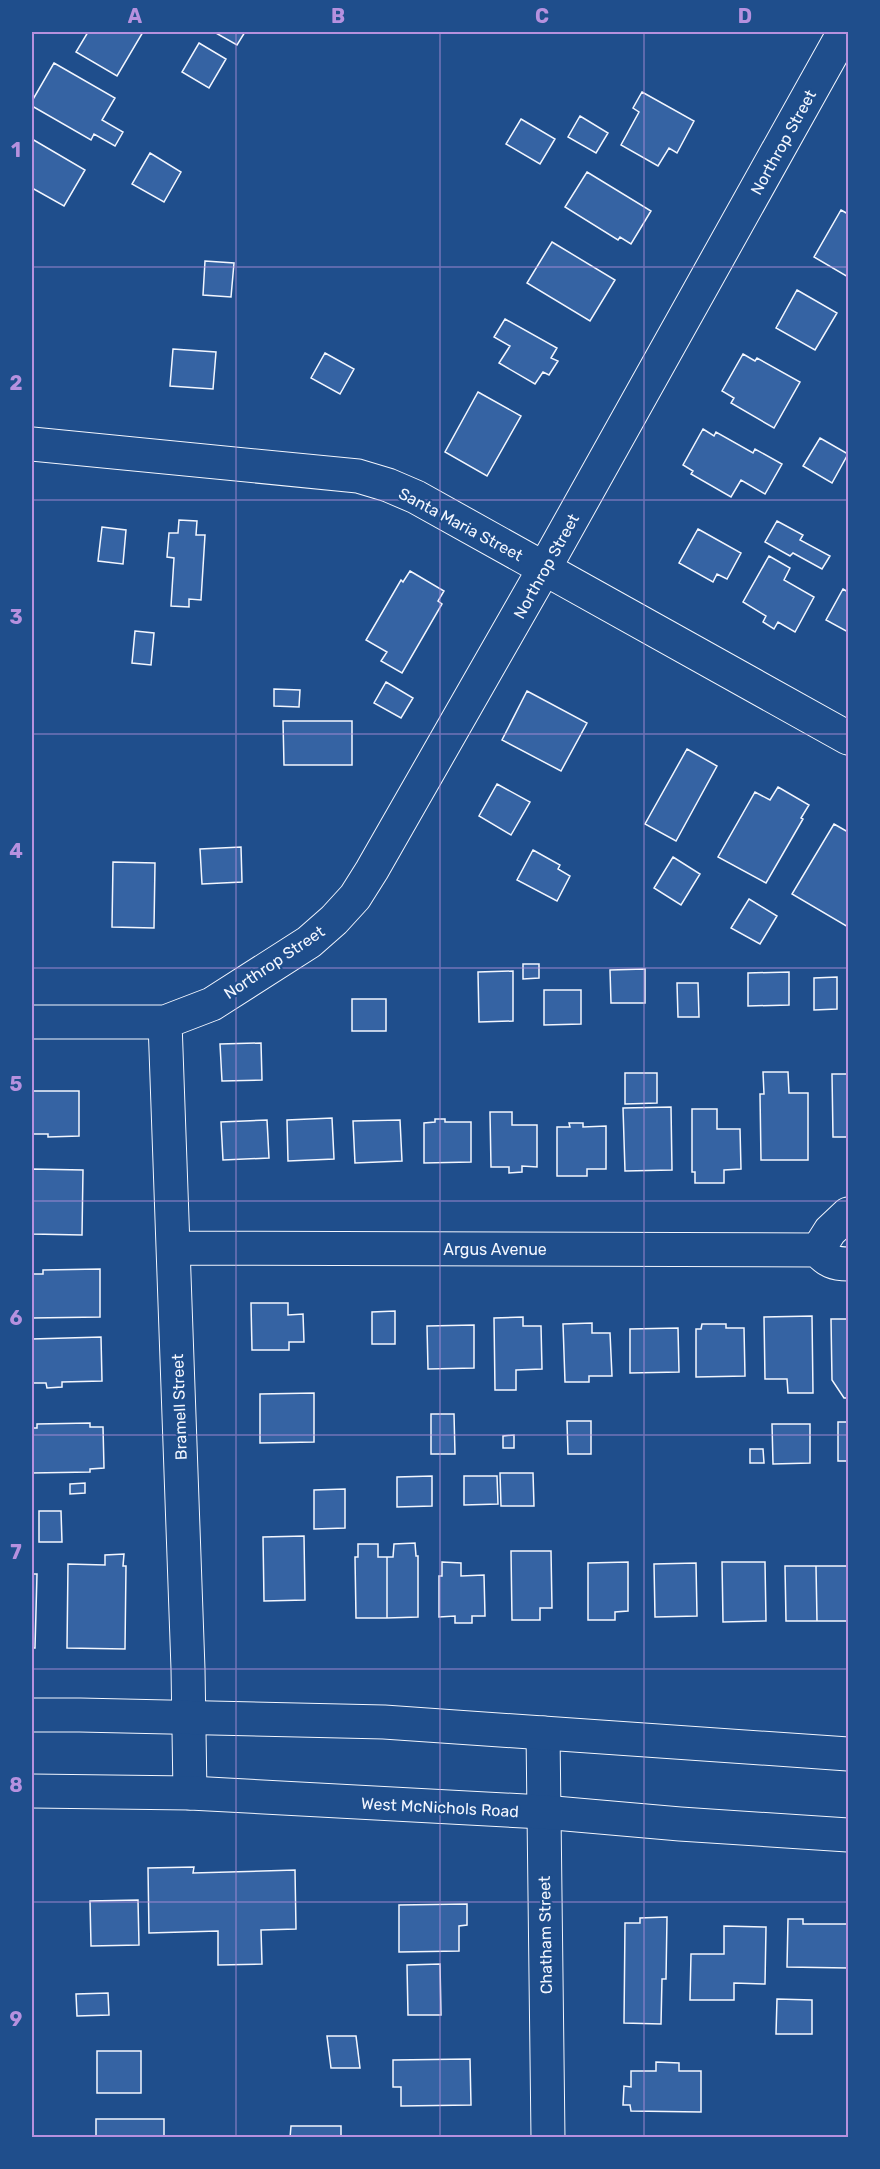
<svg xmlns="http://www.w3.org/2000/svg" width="880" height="2169" viewBox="0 0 880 2169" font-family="Rubik,sans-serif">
<rect width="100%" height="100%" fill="#1f4e8c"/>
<path fill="#3563a3" stroke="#f2f6ff" stroke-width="1.5" d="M88,32H143L117,76L76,52Z
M214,32H245L237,45Z
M199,43L226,59L209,88L182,72Z
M54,63L115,98L102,120L123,132L115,146L94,134L91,140L32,106V101Z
M642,92L694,121L677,153L669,148L658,166L621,145L639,112L633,108Z
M580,116L608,133L596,153L568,137Z
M521,119L555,139L540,164L506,144Z
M32,139L85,170L64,206L32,188Z
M150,153L181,172L164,202L132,184Z
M587,172L651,211L631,244L620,237L618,240L565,207Z
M841,210L848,214V277L814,257Z
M552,242L615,280L590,321L527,283Z
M205,261L234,263L231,297L203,295Z
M797,290L837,313L815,350L776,328Z
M505,319L557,348L551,358L558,361L549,375L543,372L535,384L499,363L510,346L494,337Z
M173,349L216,352L213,389L170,386Z
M325,353L354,369L340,394L311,378Z
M743,354L755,361L757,358L800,382L774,428L731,403L734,398L722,391Z
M478,392L521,416L487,476L445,452Z
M703,429L714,436L716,432L753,453L755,449L782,464L765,494L741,480L731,497L691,474L693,471L683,465Z
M820,438L848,454L832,483L803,466Z
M179,520L197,521L196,535H205L201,600L189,599V607L171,606L174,558L167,557L169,533H178Z
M777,521L803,535L800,540L830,556L822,569L793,553L790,556L765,542Z
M102,527L126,530L123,564L98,561Z
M698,529L741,553L727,579L717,574L713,582L679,563Z
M769,556L790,568L784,580L814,597L795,632L778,622L774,629L763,622L766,616L743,602Z
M410,571L444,591L438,601L442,604L402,673L381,661L387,652L366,640L401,580L403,582Z
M843,589L848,592V632L826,620Z
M135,631L154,633L151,665L132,663Z
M386,682L413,698L401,718L374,703Z
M274,689L300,690L299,707L274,706Z
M527,691L587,723L561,771L502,740Z
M283,721H352V765H284Z
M687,749L717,766L676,841L645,824Z
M497,784L530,802L511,835L479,816Z
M778,787L809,805L801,818L803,819L766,883L718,857L755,792L770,800Z
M834,824L848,832V927L792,894Z
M241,847L242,882L202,884L200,849Z
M533,850L560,865L558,869L570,876L557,901L517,880Z
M673,857L700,874L681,905L654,888Z
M113,862L155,863L154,928L112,927Z
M749,899L777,916L760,944L731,928Z
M523,964H539V978L523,979Z
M645,969V1003H611L610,970Z
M513,971V1021L479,1022L478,972Z
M789,972V1005L748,1006V973Z
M837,977V1009L814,1010V978Z
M677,983H698L699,1017H678Z
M544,990H581V1024L544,1025Z
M352,999H386V1031H352Z
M261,1043L262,1080L222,1081L220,1044Z
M763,1072H788L789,1093H808V1160H761L760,1094H764Z
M625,1073H657V1103L625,1104Z
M832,1074H848V1137H833Z
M32,1091H79V1136L48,1137V1134H32Z
M671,1107L672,1170L625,1171L623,1108Z
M692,1109H717V1129H740L741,1169L724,1170V1183H695V1172H692Z
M490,1112H512V1125H537V1167L522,1166V1172L509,1173V1167H491Z
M332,1118L334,1159L288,1161L287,1120Z
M435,1119H445V1122H471V1162L424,1163V1123L435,1122Z
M267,1120L269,1158L223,1160L221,1122Z
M400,1120L402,1161L355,1163L353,1121Z
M569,1123H583V1127L606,1126V1169H587V1176H557V1127H570Z
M32,1169L83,1170L82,1235L32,1234Z
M100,1269V1317L32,1318V1274H43V1270Z
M251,1303H288V1315L303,1314L304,1342H289V1350H252Z
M395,1311V1344H372V1312Z
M812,1316L813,1393H788L787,1379H765L764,1317Z
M523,1317V1326H541L542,1369L516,1370V1390H495L494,1318Z
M831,1319H848V1398H844L832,1380Z
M592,1323V1333H610L612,1376H589V1382H565L563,1324Z
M702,1324H726V1328H744L745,1376L696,1377V1329H701Z
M474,1325V1368L428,1369L427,1326Z
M678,1328L679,1372L630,1373V1329Z
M101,1337L102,1381L62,1382V1387L47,1388L46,1383H32V1339Z
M314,1393V1442L260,1443V1394Z
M431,1414H454L455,1454H431Z
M567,1421H591V1454H568Z
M838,1422H848V1461H838Z
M90,1423V1427H103L104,1468L90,1469V1472L32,1473V1428H37V1424Z
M772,1424H810V1463L773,1464Z
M514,1435V1448H503V1436Z
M750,1449H763L764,1463H750Z
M500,1473H533L534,1506H501Z
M432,1476V1506L397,1507V1477Z
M464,1476H497L498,1504L464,1505Z
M85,1483V1493L70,1494V1484Z
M345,1489V1528L314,1529V1490Z
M39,1511H61L62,1542H39Z
M304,1536L305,1600L264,1601L263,1537Z
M415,1543L416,1556H418V1617L387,1618V1557H393L394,1544Z
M358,1544H378V1557H387V1618H356L355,1557H358Z
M511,1551H551L552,1608H540V1620H512Z
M124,1554L123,1566H126L125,1649L67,1648L68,1564L105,1565V1555Z
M442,1562L461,1563V1576L484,1575L485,1616H472V1623H455V1616L439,1617V1576H442Z
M628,1562V1611L615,1612V1620H588V1563Z
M722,1562H765L766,1621L723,1622Z
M696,1563L697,1616L655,1617L654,1564Z
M785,1566H816L817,1621H786Z
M816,1566H847L848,1621H817Z
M847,1566H848V1621Z
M32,1574H37L35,1648H32Z
M194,1867L193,1873L295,1870L296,1929L261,1930L262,1964L218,1965V1931L149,1933L148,1868Z
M138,1900L139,1945L91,1946L90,1901Z
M467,1904V1925L459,1926V1951L399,1952V1905Z
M667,1917L666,1979H662L661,2024L624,2023L625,1923H640V1918Z
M788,1919H803V1924H848V1968L787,1967Z
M724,1926L766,1927L765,1984L734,1983V2000H690L691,1954H724Z
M440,1964L441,2015H408L407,1965Z
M108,1993L109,2015L77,2016L76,1994Z
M777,1999L812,2000V2034H776Z
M327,2036H356L360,2068H331Z
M97,2051H141V2093H97Z
M470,2059L471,2105L401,2106V2087H393V2060Z
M656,2062L679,2063V2071H701V2112L631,2111L630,2105H623L624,2086L631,2087V2071H656Z
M96,2119H164V2138H96Z
M291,2126H341V2138H290Z"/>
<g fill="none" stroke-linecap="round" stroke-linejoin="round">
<g stroke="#f2f6ff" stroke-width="35">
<path id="minor" d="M32,444L358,476L388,485L416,497L848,738
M32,1022H165L212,1004L309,942L334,920L355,897L372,870L544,569L844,32
M165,1022L188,1669L190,1793
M173,1248L818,1250
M818,1250L830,1231L848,1214
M818,1250C826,1261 835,1264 848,1264
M543,1733L548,2138"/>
</g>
<g stroke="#f2f6ff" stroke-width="35">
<path id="secondary" d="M32,1715H80L384,1722L848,1754
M32,1791L190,1793L543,1812L680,1824L848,1835"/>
</g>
<use href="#minor" stroke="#1f4e8c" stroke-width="33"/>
<use href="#secondary" stroke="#1f4e8c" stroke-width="33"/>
</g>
<path fill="none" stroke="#b691df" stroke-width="1.5" stroke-opacity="0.55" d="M236,32V2138M440,32V2138M644,32V2138M32,267H848M32,500H848M32,734H848M32,968H848M32,1201H848M32,1435H848M32,1669H848M32,1902H848"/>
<g text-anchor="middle" stroke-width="4.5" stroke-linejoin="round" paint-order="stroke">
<g font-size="16" fill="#f2f6ff" stroke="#1f4e8c">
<text transform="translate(783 142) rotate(-61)" y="6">Northrop Street</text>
<text transform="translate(461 524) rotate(28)" y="6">Santa Maria Street</text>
<text transform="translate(546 566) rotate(-61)" y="6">Northrop Street</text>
<text transform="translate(274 962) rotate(-34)" y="6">Northrop Street</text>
<text x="495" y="1255">Argus Avenue</text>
<text transform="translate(179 1407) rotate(-92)" y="6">Bramell Street</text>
<text transform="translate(440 1807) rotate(3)" y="6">West McNichols Road</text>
<text transform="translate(545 1935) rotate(-91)" y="6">Chatham Street</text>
</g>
</g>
<rect width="880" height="2169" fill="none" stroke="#1f4e8c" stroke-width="66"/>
<rect x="33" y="33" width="814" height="2103" fill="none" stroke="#b691df" stroke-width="2"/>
<g font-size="20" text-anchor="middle" font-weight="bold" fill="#b691df">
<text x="135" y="23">A</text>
<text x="338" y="23">B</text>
<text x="542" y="23">C</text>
<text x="745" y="23">D</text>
<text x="16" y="157">1</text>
<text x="16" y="390">2</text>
<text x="16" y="624">3</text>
<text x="16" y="858">4</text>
<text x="16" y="1091">5</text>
<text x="16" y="1325">6</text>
<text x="16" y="1559">7</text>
<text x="16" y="1792">8</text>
<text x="16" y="2026">9</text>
</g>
</svg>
